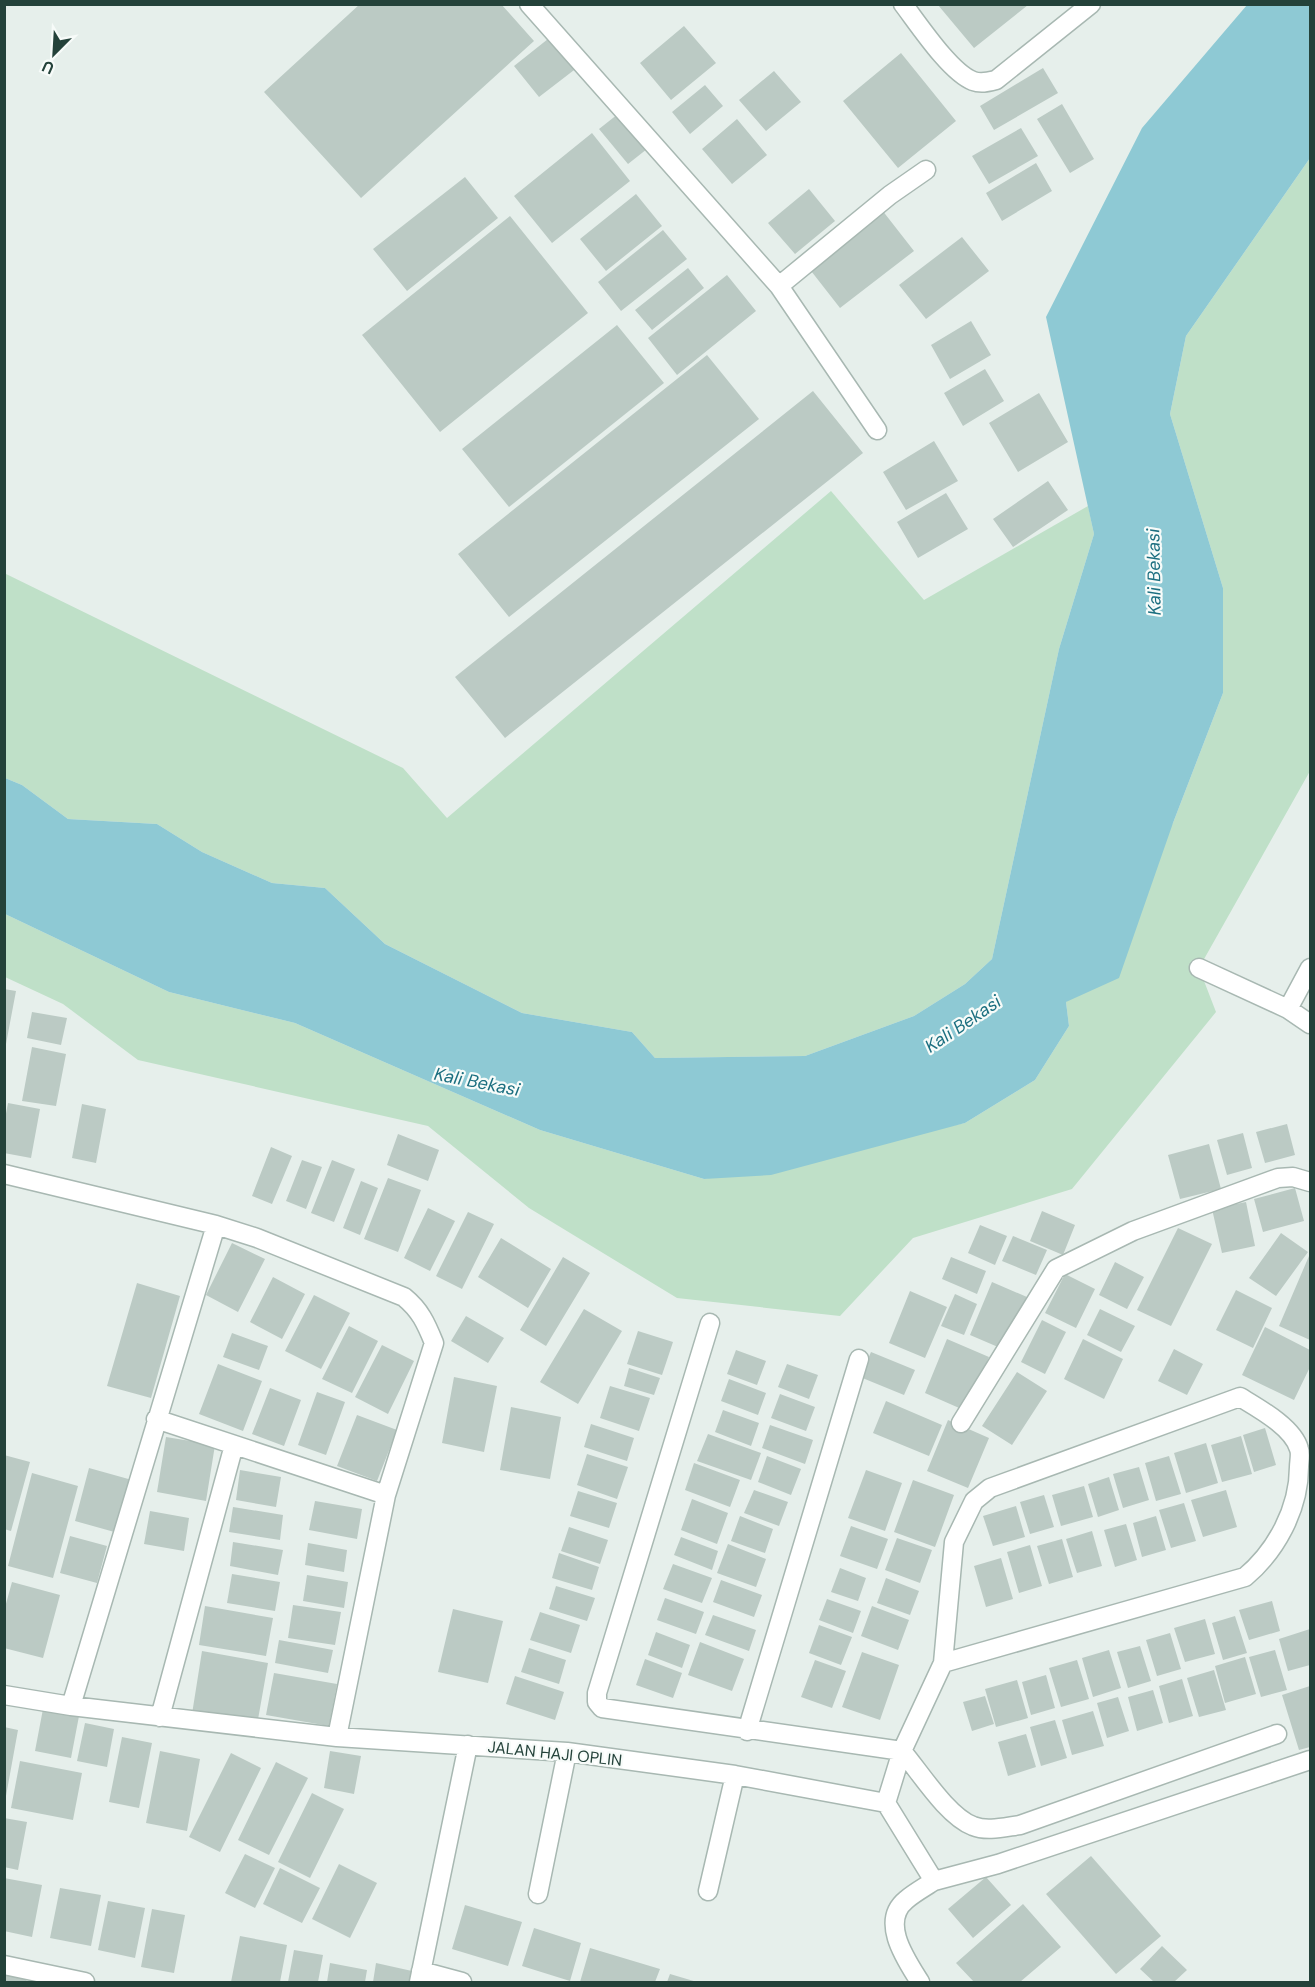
<svg xmlns="http://www.w3.org/2000/svg" width="1315" height="1987" viewBox="0 0 1315 1987" font-family="'DM Sans',sans-serif">
<rect width="100%" height="100%" fill="#e6efeb"/>
<path fill="#bfe0c8" d="M1310,158V771L1199,968L1216,1012L1072,1189L913,1238L840,1316L677,1298L529,1208L428,1126L138,1060L63,1004L5,977V914L169,992L295,1023L540,1130L704,1179L965,1123L1035,1080L1069,1026L1066,1002L1173,823L1223,693V588L1170,414L1186,336Z
M831,491L924,600L1088,506L1094,534L1059,649L992,959L965,984L914,1016L805,1056L655,1058L632,1032L522,1013L385,944L325,888L272,883L202,852L157,824L68,819L22,785L5,778L4,573L403,768L447,818Z"/>
<path fill="#8ec9d4" d="M1247,5H1310V158L1186,336L1170,414L1223,588V693L1173,823L1119,978L1066,1002L1069,1026L1035,1080L965,1123L771,1175L704,1179L540,1130L295,1023L169,992L5,914V778L22,785L68,819L157,824L202,852L272,883L325,888L385,944L522,1013L632,1032L655,1058L805,1056L914,1016L965,984L992,959L1059,649L1094,534L1046,317L1142,128Z"/>
<path fill="#bbcac4" d="M360,4H501L534,41L361,198L264,92Z
M938,5H1028L974,48Z
M684,26L716,63L671,100L640,63Z
M553,35L578,67L539,97L514,66Z
M901,53L956,121L898,168L843,101Z
M1043,68L1058,93L994,130L980,106Z
M774,71L801,102L766,131L739,100Z
M705,85L723,106L690,134L672,112Z
M1062,104L1094,159L1070,173L1037,119Z
M618,114L647,149L628,164L599,129Z
M737,119L767,155L732,184L702,149Z
M1021,128L1038,156L989,184L972,156Z
M592,133L630,181L552,243L514,196Z
M1036,163L1052,191L1002,221L986,193Z
M465,177L498,218L407,291L373,249Z
M809,189L835,221L795,254L768,223Z
M636,194L662,226L606,271L580,239Z
M882,210L914,251L840,308L808,267Z
M510,216L588,313L440,432L362,335Z
M663,230L687,259L621,311L598,282Z
M962,237L989,271L926,319L899,285Z
M688,268L704,288L652,330L635,310Z
M727,275L756,311L677,375L648,338Z
M971,321L991,355L950,379L931,345Z
M617,325L664,383L509,507L462,449Z
M707,355L759,419L509,617L458,554Z
M985,369L1004,401L963,426L944,393Z
M813,391L863,453L505,738L455,677Z
M1039,393L1068,442L1018,472L989,423Z
M934,441L958,481L906,510L883,472Z
M1048,481L1068,510L1013,547L993,519Z
M946,493L968,529L918,558L897,522Z
M4,989L16,991L6,1044H4Z
M32,1012L67,1018L61,1045L27,1038Z
M32,1047L66,1054L56,1106L22,1101Z
M8,1103L40,1109L31,1158L4,1153V1124Z
M82,1104L106,1109L96,1163L72,1158Z
M1287,1124L1295,1155L1265,1163L1256,1132Z
M1243,1133L1252,1168L1227,1175L1217,1140Z
M398,1134L439,1150L428,1181L387,1165Z
M1209,1144L1221,1189L1180,1199L1168,1155Z
M271,1147L292,1156L272,1204L252,1196Z
M302,1160L322,1167L306,1209L286,1201Z
M332,1160L355,1169L334,1222L311,1213Z
M388,1178L421,1190L398,1252L364,1239Z
M361,1181L378,1188L360,1235L343,1228Z
M1295,1188L1304,1221L1263,1232L1254,1199Z
M1246,1202L1255,1246L1222,1253L1212,1209Z
M428,1208L455,1221L430,1271L404,1258Z
M1042,1211L1075,1225L1063,1255L1030,1241Z
M468,1212L494,1224L462,1289L436,1276Z
M980,1225L1007,1236L995,1265L968,1253Z
M1178,1228L1212,1244L1171,1326L1137,1310Z
M1281,1233L1308,1252L1276,1296L1249,1278Z
M1013,1236L1047,1250L1036,1275L1002,1261Z
M501,1238L551,1269L528,1308L478,1277Z
M232,1243L265,1259L238,1312L206,1295Z
M1309,1256L1310,1257V1340L1279,1326Z
M563,1257L590,1273L546,1346L520,1330Z
M951,1257L986,1271L977,1294L942,1279Z
M1115,1262L1144,1277L1127,1309L1099,1295Z
M1065,1274L1095,1289L1076,1328L1045,1313Z
M273,1277L305,1294L282,1339L250,1322Z
M992,1282L1027,1297L1005,1350L970,1335Z
M137,1283L180,1296L151,1398L107,1386Z
M1236,1290L1272,1308L1253,1348L1216,1330Z
M910,1291L947,1307L925,1358L889,1343Z
M955,1294L977,1304L964,1335L941,1326Z
M314,1295L350,1313L321,1369L285,1351Z
M584,1309L622,1331L578,1404L540,1382Z
M1100,1309L1135,1326L1121,1352L1087,1335Z
M466,1316L504,1338L488,1363L451,1341Z
M1042,1320L1066,1332L1045,1374L1021,1362Z
M349,1326L378,1341L352,1393L322,1379Z
M1265,1327L1310,1350V1367L1294,1400L1242,1375Z
M638,1331L673,1342L662,1375L627,1364Z
M232,1333L268,1346L259,1370L223,1357Z
M947,1339L989,1357L966,1411L925,1393Z
M1083,1339L1123,1359L1104,1399L1064,1379Z
M382,1345L414,1361L388,1414L355,1397Z
M1174,1349L1203,1364L1187,1395L1158,1381Z
M736,1350L766,1361L757,1385L727,1374Z
M871,1352L915,1370L904,1395L860,1377Z
M218,1364L262,1381L243,1431L199,1414Z
M787,1364L818,1375L809,1399L778,1387Z
M629,1368L660,1378L654,1395L624,1386Z
M1017,1372L1047,1391L1012,1445L982,1426Z
M454,1377L497,1386L484,1452L442,1443Z
M729,1379L766,1393L758,1415L721,1401Z
M610,1386L650,1398L639,1431L600,1418Z
M270,1388L301,1400L284,1446L252,1434Z
M317,1392L345,1402L326,1455L298,1445Z
M780,1394L815,1407L806,1431L771,1418Z
M886,1401L942,1425L929,1456L873,1433Z
M511,1407L561,1417L550,1479L500,1470Z
M723,1410L759,1423L751,1446L715,1432Z
M357,1415L397,1430L377,1481L337,1466Z
M948,1420L989,1438L968,1488L927,1471Z
M591,1424L634,1438L627,1461L584,1447Z
M770,1425L813,1440L805,1464L762,1448Z
M1265,1428L1276,1465L1254,1472L1243,1435Z
M708,1434L761,1453L751,1480L697,1461Z
M1241,1436L1252,1474L1222,1482L1211,1445Z
M166,1437L215,1445L206,1501L157,1492Z
M1206,1443L1218,1483L1186,1493L1174,1453Z
M587,1454L628,1467L617,1499L577,1485Z
M4,1455L30,1462L11,1531L4,1529Z
M767,1456L801,1469L791,1495L758,1482Z
M1169,1456L1181,1494L1156,1501L1145,1463Z
M694,1463L740,1480L730,1507L685,1490Z
M1139,1467L1149,1500L1123,1508L1113,1474Z
M89,1468L132,1480L118,1533L75,1521Z
M240,1470L281,1477L276,1507L236,1500Z
M866,1470L902,1483L885,1531L848,1518Z
M32,1473L78,1486L53,1578L8,1566Z
M1109,1477L1119,1510L1098,1517L1088,1484Z
M913,1480L954,1495L935,1547L894,1532Z
M1084,1486L1093,1517L1061,1526L1052,1495Z
M754,1490L788,1502L779,1526L744,1513Z
M1226,1490L1237,1527L1203,1537L1191,1500Z
M578,1491L617,1503L609,1528L570,1516Z
M1044,1495L1054,1527L1030,1534L1020,1502Z
M692,1499L728,1513L717,1544L681,1530Z
M315,1501L362,1509L357,1539L309,1530Z
M1184,1503L1196,1541L1171,1548L1159,1510Z
M1016,1506L1025,1537L993,1546L983,1516Z
M233,1507L283,1515L280,1540L229,1532Z
M150,1511L189,1518L184,1551L144,1544Z
M740,1516L773,1529L765,1553L731,1541Z
M1156,1516L1166,1550L1142,1557L1133,1523Z
M1126,1524L1137,1560L1115,1567L1104,1530Z
M851,1526L888,1539L877,1569L840,1556Z
M569,1527L608,1540L600,1564L561,1551Z
M1092,1531L1102,1566L1077,1573L1066,1539Z
M70,1536L107,1546L97,1583L60,1573Z
M681,1537L718,1551L712,1570L674,1555Z
M897,1538L932,1550L920,1583L885,1570Z
M1062,1539L1073,1577L1049,1584L1037,1546Z
M233,1542L283,1550L278,1575L230,1566Z
M308,1543L347,1550L344,1572L305,1565Z
M728,1544L766,1559L756,1587L717,1573Z
M1030,1545L1042,1586L1019,1593L1007,1552Z
M559,1553L599,1567L592,1590L552,1578Z
M1001,1558L1013,1599L986,1607L974,1566Z
M673,1564L712,1578L702,1603L663,1589Z
M840,1568L866,1578L858,1601L831,1592Z
M232,1574L280,1582L275,1611L227,1603Z
M307,1575L348,1582L344,1608L303,1601Z
M886,1578L919,1591L910,1615L877,1603Z
M721,1580L762,1595L754,1617L713,1602Z
M12,1582L60,1595L43,1658L4,1648V1611Z
M556,1586L595,1598L587,1621L549,1609Z
M665,1598L704,1612L696,1634L657,1620Z
M827,1599L861,1611L853,1633L819,1620Z
M1272,1601L1280,1631L1249,1640L1239,1610Z
M293,1605L341,1612L335,1645L288,1638Z
M205,1606L273,1618L266,1656L199,1645Z
M872,1606L909,1620L898,1650L861,1636Z
M453,1609L503,1621L488,1683L438,1672Z
M540,1612L580,1625L571,1653L530,1640Z
M713,1615L756,1630L749,1651L705,1635Z
M1235,1616L1247,1653L1223,1660L1212,1623Z
M1205,1619L1215,1654L1185,1662L1174,1628Z
M819,1625L852,1637L841,1665L809,1653Z
M1310,1629V1665L1288,1671L1279,1639Z
M656,1632L690,1645L682,1668L648,1655Z
M1170,1633L1181,1669L1157,1676L1146,1640Z
M279,1640L333,1650L328,1673L275,1663Z
M700,1642L744,1659L732,1691L688,1675Z
M1140,1646L1151,1681L1128,1688L1117,1652Z
M529,1648L566,1660L559,1684L521,1672Z
M1109,1650L1121,1688L1093,1697L1082,1658Z
M1275,1650L1287,1690L1261,1697L1249,1657Z
M202,1651L268,1663L257,1725L192,1714Z
M862,1652L899,1665L880,1720L842,1707Z
M1245,1657L1256,1694L1225,1703L1215,1666Z
M645,1659L682,1673L673,1698L636,1685Z
M815,1660L846,1671L832,1708L801,1697Z
M1077,1660L1089,1699L1061,1707L1049,1668Z
M1214,1670L1226,1710L1199,1717L1187,1678Z
M274,1673L337,1684L329,1726L266,1715Z
M1046,1675L1055,1708L1031,1715L1022,1682Z
M515,1676L564,1692L555,1720L506,1704Z
M1182,1679L1193,1716L1169,1723L1159,1686Z
M1017,1680L1028,1718L996,1727L985,1689Z
M1310,1686V1747L1299,1750L1282,1695Z
M1153,1690L1163,1723L1137,1731L1128,1697Z
M985,1696L994,1724L972,1731L963,1702Z
M1118,1697L1129,1731L1107,1738L1097,1703Z
M43,1709L79,1716L71,1758L35,1751Z
M1093,1711L1104,1746L1072,1755L1062,1720Z
M1055,1720L1067,1758L1041,1766L1030,1727Z
M85,1723L114,1729L107,1767L77,1761Z
M4,1727L18,1730L6,1796H4Z
M1026,1734L1036,1767L1008,1776L998,1742Z
M122,1737L152,1743L139,1808L109,1802Z
M160,1751L200,1759L187,1831L146,1823Z
M330,1751L361,1756L354,1794L324,1788Z
M231,1753L261,1768L220,1852L189,1837Z
M20,1761L82,1773L73,1820L11,1808Z
M276,1762L308,1778L269,1855L238,1840Z
M312,1793L344,1809L310,1878L278,1862Z
M4,1818L27,1822L18,1870L4,1867Z
M245,1854L275,1868L255,1908L225,1893Z
M1091,1856L1161,1936L1116,1974L1046,1894Z
M339,1864L377,1883L350,1938L312,1919Z
M280,1868L320,1888L302,1923L263,1904Z
M986,1877L1011,1905L973,1938L948,1909Z
M4,1878L42,1885L32,1937L4,1931Z
M60,1888L101,1895L91,1946L50,1938Z
M108,1901L145,1908L135,1958L98,1950Z
M1023,1904L1061,1947L1020,1982H974L956,1963Z
M465,1905L522,1922L508,1966L452,1949Z
M152,1909L185,1915L174,1973L141,1967Z
M534,1928L581,1943L570,1981L522,1966Z
M240,1936L287,1945L280,1982H231Z
M1162,1946L1187,1970L1174,1982H1154L1140,1969Z
M590,1948L660,1969L655,1982H580Z
M294,1950L323,1955L318,1982H288Z
M330,1963L367,1970L365,1982H327Z
M376,1963L412,1971L410,1982H373Z
M4,1965L29,1972L26,1982H4Z
M670,1974L697,1982H667Z"/>
<g fill="none" stroke-linecap="round" stroke-linejoin="round">
<g stroke="#a8b8b2" stroke-width="21">
<path id="minor" d="M529,4L779,286L877,430
M903,4C919,25 950,72 973,81C981,84 988,82 996,80L1091,4
M779,286L890,195L926,170
M1199,968L1288,1009L1310,1024
M1288,1009L1310,968
M4,1174L216,1225L257,1238L404,1297C420,1310 426,1323 434,1343L386,1495L337,1737
M710,1323L597,1693V1702L602,1708L902,1751C920,1772 947,1816 973,1826C987,1832 1005,1827 1020,1825L1277,1734
M156,1419L386,1495
M961,1423L1056,1269L1133,1231L1278,1178L1293,1177L1310,1182
M4,1695L71,1706L337,1737L567,1752L735,1775L886,1803L934,1881C925,1887 914,1893 906,1900C879,1922 907,1961 920,1982
M71,1706L216,1225
M160,1717L234,1445
M747,1731L859,1359
M886,1803L902,1751L943,1663L954,1542L974,1501L990,1488L1240,1397C1258,1408 1293,1427 1299,1449C1301,1454 1299,1462 1299,1467C1299,1509 1276,1551 1245,1577L943,1663
M934,1881L998,1864L1310,1760
M708,1891L735,1775
M538,1894L567,1752
M4,1965L85,1982
M421,1971L462,1982
M419,1982L468,1745"/>
</g>
<use href="#minor" stroke="#fff" stroke-width="18"/>
</g>
<g text-anchor="middle" stroke-width="4.5" stroke-linejoin="round" paint-order="stroke">
<g font-size="16" fill="#24423a" stroke="#f7fbf9">
<text transform="translate(555 1753) rotate(6)" y="6">JALAN HAJI OPLIN</text>
</g>
<g font-size="18" font-style="italic" fill="#1c6f80" stroke="#f7fbf9">
<text transform="translate(1154 572) rotate(-91)" y="6">Kali Bekasi</text>
<text transform="translate(963 1024) rotate(-34)" y="6">Kali Bekasi</text>
<text transform="translate(477 1082) rotate(11)" y="6">Kali Bekasi</text>
</g>
</g>
<rect width="1315" height="1987" fill="none" stroke="#24423a" stroke-width="12"/>
<g transform="translate(54 54) rotate(204)" stroke="#f7fbf9" stroke-width="4.5" paint-order="stroke">
<path d="M0-4.5L10 22L0 15L-10 22Z" fill="#24423a"/>
<text y="-9" font-size="16" font-weight="bold" text-anchor="middle" fill="#24423a">U</text>
</g>
</svg>
